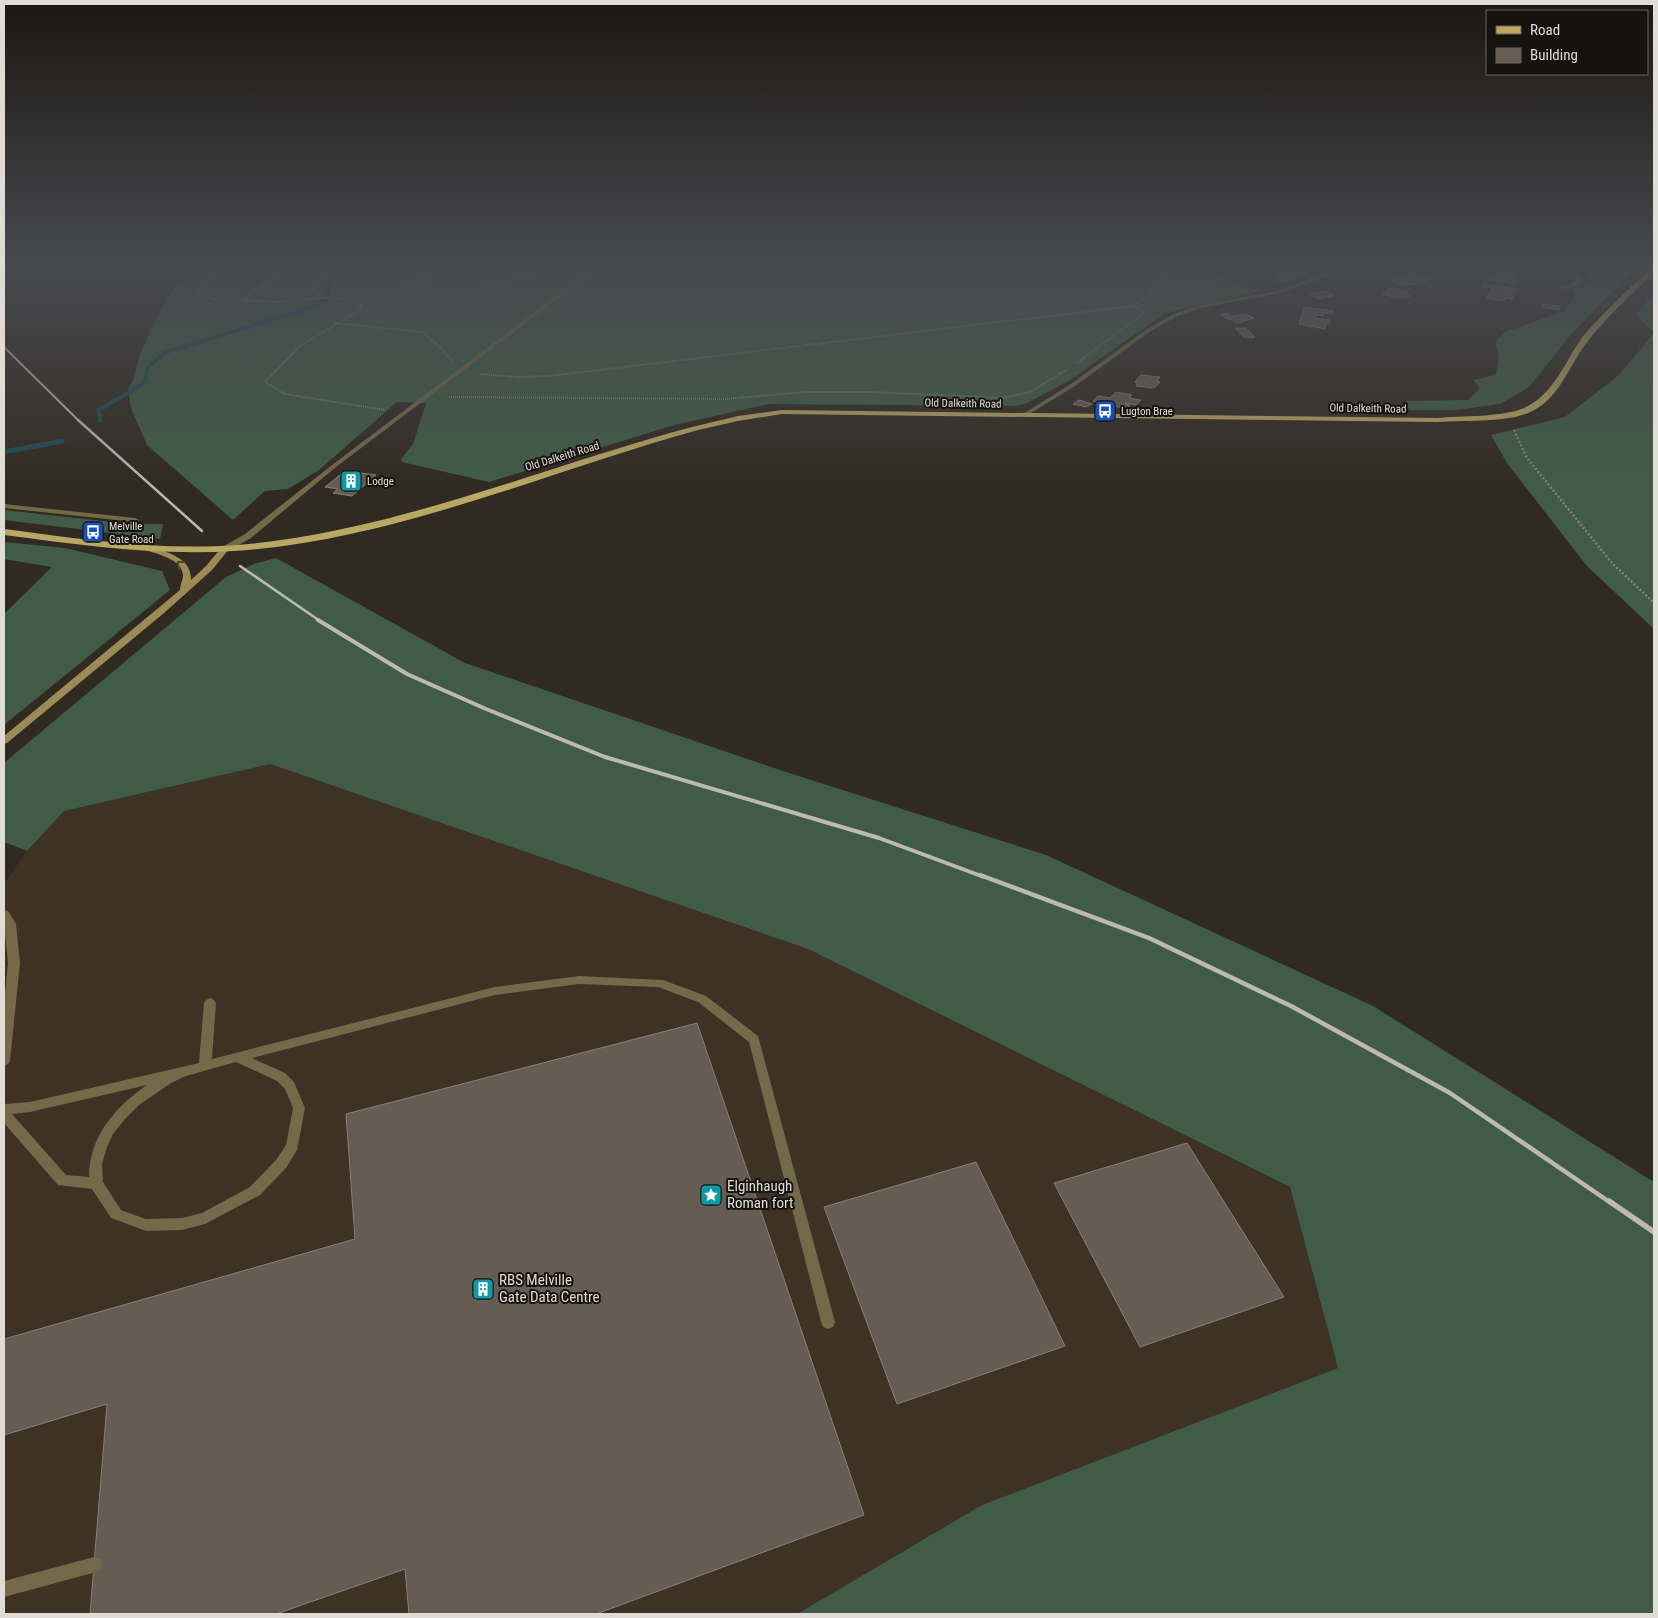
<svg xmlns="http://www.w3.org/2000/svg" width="1658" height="1618" viewBox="0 0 1658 1618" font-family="'Roboto Condensed',sans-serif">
<rect width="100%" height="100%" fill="#312a22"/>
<path fill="#3e3224" d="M270,764L808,949L1290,1187L1338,1368L982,1505L797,1614H4V884L27,851L64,811Z"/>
<path fill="#405c46" d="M192,264H1227L1215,274L1262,291L1165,313L1067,382L1027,403L1016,406L769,404L674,425L489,482L402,462L401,459L413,444L426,403L397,402L319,470L288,489L265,491L233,520L147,445L131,408L128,389L133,380L140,354L155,321L175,286Z
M1589,264H1635L1636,267L1573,332L1529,387L1500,404L1456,410H1409L1405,401L1468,400L1480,388L1473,380L1496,375L1499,354L1495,342L1505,332L1565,311L1576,295L1572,290L1583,286L1589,278L1583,269Z
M1654,294V629L1587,566L1507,463L1491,435L1565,417L1619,375L1654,333L1636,314Z
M4,510L130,524H163L160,539L4,520Z
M4,542L65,548L162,571L170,590L4,725V614L52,567L4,559Z
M276,558L465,663L780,770L1046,855L1373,1006L1654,1182V1614H797L982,1505L1338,1368L1290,1187L808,949L270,764L64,811L27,851L4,842V763L226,577L254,564Z"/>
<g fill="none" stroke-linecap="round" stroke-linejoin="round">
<path stroke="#214b53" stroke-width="4" d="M239,296L281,264
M100,421L99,410L143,384L149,366L166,352L304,310L326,299L330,281L349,266L361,264"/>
<path stroke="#214b53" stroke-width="5" d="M4,452L62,441"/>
</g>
<path fill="#655c53" stroke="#898076" d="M1504,264H1534L1537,265L1507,270L1497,266L1506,264Z
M1287,271H1296L1306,273L1297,278L1280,274Z
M1497,272L1516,275L1519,276L1513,283L1488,280L1491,274L1496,275Z
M1411,273L1420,275L1422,274L1434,277L1420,284L1397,285L1391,281L1396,280L1392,277H1406Z
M1280,274L1297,278L1287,283L1277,280L1280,278L1274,277Z
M1484,284L1493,286L1516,289L1514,293L1510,292L1509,295L1513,296L1512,299L1505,298L1504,301L1487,298L1492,288L1483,287Z
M1390,288L1408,292L1405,294L1411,296L1407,298L1400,297L1397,298L1382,294Z
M1325,291L1335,295L1319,299L1308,294Z
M1543,304L1560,306L1559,310L1542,307Z
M1304,307L1333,311L1332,314L1323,313V316L1316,315L1315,318L1330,320L1329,324L1326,323L1325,329L1299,324Z
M1228,313L1232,316L1245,314L1254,318L1238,323L1220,315Z
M1235,328H1246L1255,337L1245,338Z
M1141,375L1160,377L1157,381L1160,382L1154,388L1136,386L1137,383L1135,382Z
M1116,392L1132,395L1129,398L1141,400L1136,405L1125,403L1130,405L1127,409L1093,401L1098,396L1110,398Z
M1079,400L1092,404L1086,407L1073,404Z
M345,471L376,475L352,496L333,493L338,489L325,487Z
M697,1023L864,1515L596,1614H409L405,1569L276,1614H90L107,1404L4,1435V1339L355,1239L346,1114Z
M1187,1143L1284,1297L1140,1347L1054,1183Z
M976,1162L1065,1346L897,1404L824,1207Z"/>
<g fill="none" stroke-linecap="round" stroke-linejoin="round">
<path stroke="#868079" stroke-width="2" stroke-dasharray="1 1" stroke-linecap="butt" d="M220,264L198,291L212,299L277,302L333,297L361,304V309L300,346L265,382L285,394L385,410
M1160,280L1217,289
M407,284L460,293L574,265
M320,297L312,290C319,277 331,270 344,264
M244,300L292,264
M361,304L457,264
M335,323L422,332L440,347L452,361
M1077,363L1144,313L1133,306
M481,374L516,377L549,376L1133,306L1151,294L1168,264
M449,397L726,399L805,392H870L1003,398L1030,392L1068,369"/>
<path stroke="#868079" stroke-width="2.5" stroke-dasharray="2 2" stroke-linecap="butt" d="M1514,430L1527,458L1612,563L1654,603"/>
<path fill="#726a49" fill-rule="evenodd" d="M598,264H604L336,467L251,538L228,551H222V547L245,534L332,465Z
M1550,264C1561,264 1577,269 1583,279L1574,287L1559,289V287L1570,285L1577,279L1575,275Z
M4,504L135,518L139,520L135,522L4,508Z
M4,910L8,911L16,924L20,963L10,1061L8,1064L4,1066V1006L8,963L4,923Z
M579,976L663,980L706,996L758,1036L835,1322L833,1327L828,1329L823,1327L821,1322L749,1042L698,1002L658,987L579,984L495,995L252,1058L285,1073L294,1082L305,1108L297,1150L286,1168L260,1195L205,1224L182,1230L146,1231L111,1218L92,1189L58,1185L4,1123V1104L30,1102L199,1063L204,1003L206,1000L210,998L214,1000L216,1003L212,1059L495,987ZM236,1062L277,1081L285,1089L293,1108L286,1145L276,1160L250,1187L202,1213L182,1218L146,1219L121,1210L103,1182L102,1164L107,1147L113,1134L125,1119L139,1105L171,1083L186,1076ZM147,1085C115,1107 89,1137 89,1177L66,1175L12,1114L30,1112Z
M94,1557L100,1559L102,1565L100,1571L4,1597V1581Z"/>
<path fill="#726a49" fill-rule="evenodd" d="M1345,264H1352L1315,281L1280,293L1201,308L1178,316L1151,331L1075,386L1026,416L1021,415L1071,384L1147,329L1174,314L1200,305L1277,291L1311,279Z"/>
<path fill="#9b8c57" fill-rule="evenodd" d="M145,546H151C168,553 192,558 191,580L206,566L222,547H228L229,549L212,570L164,613L7,743L4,744V736L180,590C180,585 183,580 183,575C182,559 157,554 145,550Z"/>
<path fill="#baa762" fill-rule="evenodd" d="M1654,267V272C1634,293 1605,318 1588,341C1568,366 1560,400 1528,413C1503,423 1464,420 1437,422L782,414L738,421L698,430C546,472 392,541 234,551C157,556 80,545 4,535V529C81,539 159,551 237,545C394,532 542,467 692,427L738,416L782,410L1437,418C1460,416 1504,417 1524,408C1553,395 1564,364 1581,339C1589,328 1644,272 1654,267Z"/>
<path stroke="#beb8b2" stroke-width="2" d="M4,347L79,421"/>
<path stroke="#beb8b2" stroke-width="2.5" d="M78,420L202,531
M240,566L320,621"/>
<path stroke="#beb8b2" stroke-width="4" d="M318,620L407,674L486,709L605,757L879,838L984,877"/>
<path stroke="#beb8b2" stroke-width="4.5" d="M980,875L1149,938L1291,1006L1450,1093L1611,1203"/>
<path stroke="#beb8b2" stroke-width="5.5" d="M1609,1201L1654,1232"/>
</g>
<defs><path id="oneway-chevron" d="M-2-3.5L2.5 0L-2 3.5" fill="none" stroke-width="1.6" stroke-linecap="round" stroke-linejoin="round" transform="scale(1.25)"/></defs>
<use stroke="#52492f" href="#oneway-chevron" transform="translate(180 564) rotate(-143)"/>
<linearGradient id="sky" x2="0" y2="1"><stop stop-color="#1b1713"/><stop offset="0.54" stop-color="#484a4f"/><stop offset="1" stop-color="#484a4f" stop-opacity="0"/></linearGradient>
<rect width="1658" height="490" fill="url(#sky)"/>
<defs>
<g id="bus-square" transform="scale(1.125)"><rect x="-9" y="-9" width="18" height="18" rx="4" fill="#1a4fb4" stroke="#16130f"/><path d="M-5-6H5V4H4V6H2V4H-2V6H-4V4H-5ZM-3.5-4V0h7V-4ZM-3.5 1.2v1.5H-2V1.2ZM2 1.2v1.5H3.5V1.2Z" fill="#fff"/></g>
<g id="building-square" transform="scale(1.125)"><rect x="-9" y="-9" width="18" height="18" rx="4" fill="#0f9aa8" stroke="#16130f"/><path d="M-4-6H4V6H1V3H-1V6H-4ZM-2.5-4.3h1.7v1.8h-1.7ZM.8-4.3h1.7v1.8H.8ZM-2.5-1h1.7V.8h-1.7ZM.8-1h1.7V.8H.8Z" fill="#fff"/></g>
<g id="sight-square" transform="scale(1.125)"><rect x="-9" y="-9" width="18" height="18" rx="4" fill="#0f9aa8" stroke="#16130f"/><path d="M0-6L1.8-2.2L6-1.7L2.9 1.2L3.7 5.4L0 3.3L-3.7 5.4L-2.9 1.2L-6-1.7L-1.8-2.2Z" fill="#fff"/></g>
</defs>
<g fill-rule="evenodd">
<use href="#bus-square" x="1105" y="411"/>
<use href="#building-square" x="351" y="481"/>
<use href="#bus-square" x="93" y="532"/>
<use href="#sight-square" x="711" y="1195"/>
<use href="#building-square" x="483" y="1289"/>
</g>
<g text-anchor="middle" stroke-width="4" stroke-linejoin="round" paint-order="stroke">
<g font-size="11" fill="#e0dbd5" stroke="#16130f">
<text transform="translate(963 403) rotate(1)" y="4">Old Dalkeith Road</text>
<text transform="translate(1368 408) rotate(1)" y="4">Old Dalkeith Road</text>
<text transform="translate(562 456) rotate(-17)" y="4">Old Dalkeith Road</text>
</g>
<g font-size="11" fill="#e0dbd5" stroke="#16130f" text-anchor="start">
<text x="1121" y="415">Lugton Brae</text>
<text x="367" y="485">Lodge</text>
<text x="109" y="530">Melville<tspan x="109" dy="13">Gate Road</tspan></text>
</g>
<g font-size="15" fill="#e0dbd5" stroke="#16130f" text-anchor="start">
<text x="727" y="1191">Elginhaugh<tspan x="727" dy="17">Roman fort</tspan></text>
<text x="499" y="1285">RBS Melville<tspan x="499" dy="17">Gate Data Centre</tspan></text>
</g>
</g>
<rect width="1658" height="1618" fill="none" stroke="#e0dbd5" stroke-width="10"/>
<rect x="1486" y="10" width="162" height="65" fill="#16130f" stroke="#67635e"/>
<rect x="1496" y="26" width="25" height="8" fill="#baa762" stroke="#67635e"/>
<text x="1530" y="35" font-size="15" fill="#e0dbd5">Road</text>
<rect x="1496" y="48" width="25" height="15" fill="#655c53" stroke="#67635e"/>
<text x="1530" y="60" font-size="15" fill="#e0dbd5">Building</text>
</svg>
